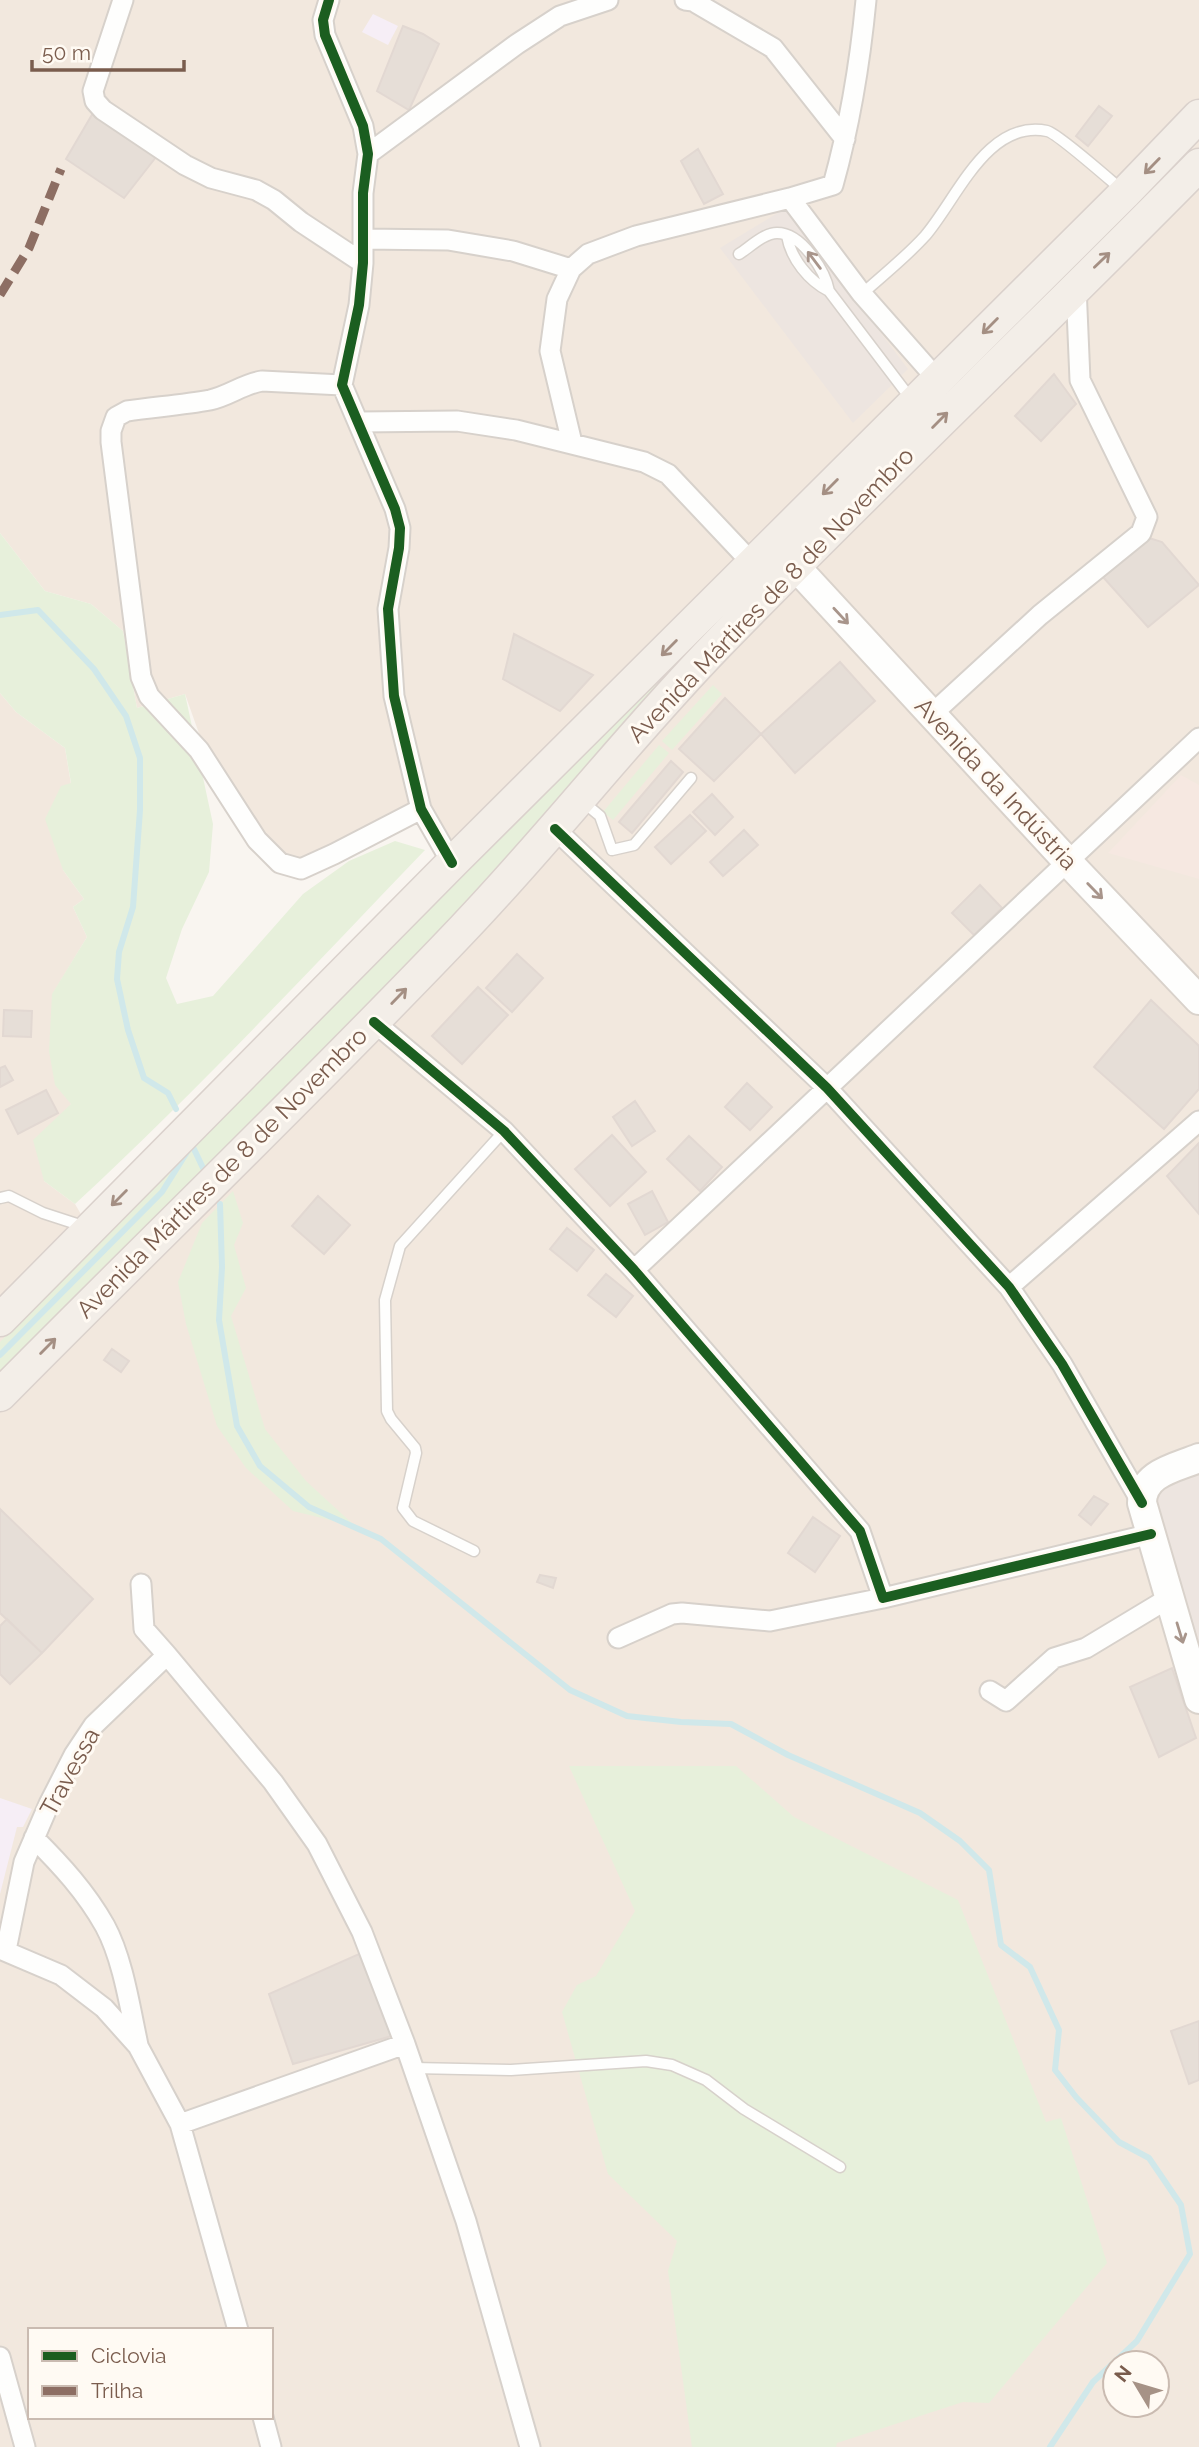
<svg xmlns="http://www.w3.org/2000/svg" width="1199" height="2447" viewBox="0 0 1199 2447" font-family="Raleway,sans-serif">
<rect width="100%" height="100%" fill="#f9f5f0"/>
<path fill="#f2e8de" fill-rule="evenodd" d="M0,0H1199V2447H0V693L16,712L65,748L71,784L61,787L63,870L84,899L73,907L87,937L52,995L71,1104L44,1181L75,1204L89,1228L452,863L421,809L334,854L280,863L212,770L185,694L137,708L123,631L91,604L45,591L0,533ZM30,2330H271V2417H30ZM1115,2363H1157V2405H1115Z"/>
<path fill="#f6e8e1" d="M1181,775L1199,785V879L1108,853Z"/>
<path fill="#ede5e0" d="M786,208L908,369L853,423L720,248Z
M1199,1458V1699L1149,1480Z"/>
<path fill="#f6eef6" d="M373,14L398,26L388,45L362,32Z
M0,1798L32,1809L23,1827H17L0,1894Z"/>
<path fill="#e7f0db" d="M0,533L45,591L91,604L123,631L137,708L185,694L213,824L209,872L182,929L166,978L177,1004L213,996L303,894L349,861L395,841L425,850C310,970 197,1091 75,1204L44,1181L33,1140L71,1104L55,1085L49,1051L52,994L87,937L73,907L84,899L63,870L45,819L61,786L71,783L65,748L16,712L0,693Z
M720,617L663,681L488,889L0,1371V1342L175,1161Z
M713,685L722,694L672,750L662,741Z
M659,745L669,753L613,820L603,812Z
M233,1191L243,1223L234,1245L246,1288L231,1316L265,1429L306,1481L355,1526L293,1511L246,1468L217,1426L186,1324L178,1282L202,1223Z
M569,1766H736L794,1817L958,1900L1046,2122L1061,2118L1107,2263L989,2403L963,2402L837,2443L836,2447H692L668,2271L677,2241L608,2174L562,2012L577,1985L596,1976L635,1911Z"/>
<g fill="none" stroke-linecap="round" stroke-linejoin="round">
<path stroke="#d0e8ea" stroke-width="6" d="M0,615L38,610L94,669L126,716L140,758V810L133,907L119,952L117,979L128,1030L144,1078L168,1093L176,1109
M192,1145L204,1170
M220,1204L222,1267L219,1320L237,1426L260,1466L309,1507L381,1539L570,1690L627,1716L681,1722L731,1724L788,1755L920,1813L960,1841L989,1870L1001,1945L1030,1967L1059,2030L1055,2070L1076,2097L1119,2142L1149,2158L1181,2205L1190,2254L1137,2341L1093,2382L1050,2447
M0,1355L162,1192L189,1149"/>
</g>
<path fill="#e6ded7" stroke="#e2d8d2" stroke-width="2" d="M403,26L423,34L439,44L409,110L377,91Z
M1099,106L1112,116L1088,146L1076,136Z
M93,113L156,157L124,198L66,159Z
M698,149L723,194L704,204L681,161Z
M1054,374L1076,404L1041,441L1015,416Z
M1149,538L1162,542L1199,585L1148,627L1103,577Z
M514,634L593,675L560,711L503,679Z
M840,662L875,701L795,773L761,734Z
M725,698L761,734L714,781L679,749Z
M671,761L683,772L632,833L619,822Z
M712,794L733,817L715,835L693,812Z
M690,815L706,831L671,864L655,847Z
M744,830L758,845L723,876L710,862Z
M980,885L1002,908L974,935L952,913Z
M517,954L543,978L512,1012L486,988Z
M478,987L508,1015L462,1064L432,1036Z
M1151,1000L1199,1046V1089L1164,1129L1094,1067Z
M4,1010L32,1011L31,1037L3,1036Z
M5,1066L13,1080L0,1087V1068Z
M747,1083L772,1107L750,1130L725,1107Z
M46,1090L58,1113L18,1134L6,1110Z
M635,1101L655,1131L632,1146L613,1117Z
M612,1135L646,1172L610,1206L575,1169Z
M689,1136L722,1167L700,1191L667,1159Z
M1199,1143V1214L1167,1176Z
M652,1191L668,1222L645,1235L628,1204Z
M318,1196L350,1225L324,1254L292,1226Z
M567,1228L594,1250L577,1271L550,1249Z
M606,1274L633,1296L616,1317L588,1295Z
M112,1349L129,1361L121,1372L104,1360Z
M1094,1496L1108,1504L1091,1525L1079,1515Z
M0,1509L93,1599L42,1653L0,1613Z
M813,1517L840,1536L815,1572L788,1553Z
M540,1575L556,1578L553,1588L537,1582Z
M7,1619L42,1653L10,1684L0,1674V1626Z
M1172,1668L1196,1738L1159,1757L1130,1687Z
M359,1954L392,2036L293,2064L269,1994Z
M1199,2021V2080L1189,2084L1171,2031Z"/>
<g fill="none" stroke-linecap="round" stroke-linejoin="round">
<g stroke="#d7d1cb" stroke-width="13">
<path id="lane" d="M787,236C791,259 809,281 829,291
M739,254C750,247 764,233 777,233C802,233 825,271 829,291L911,399
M862,294C883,275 906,257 925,236C957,199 987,119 1047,131C1057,133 1110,180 1122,190
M582,801L600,816L612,850L634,845L691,778
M0,1198L9,1196L43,1213L86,1227
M474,1551L413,1521L403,1508L416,1453L415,1448L391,1419L387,1411L385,1300L400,1246L504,1131
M413,2068L511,2070L646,2061L672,2065L706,2080L744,2109L840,2167"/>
</g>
<g stroke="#d7d1cb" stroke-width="23">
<path id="street" d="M123,0L93,91L95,101L103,110L185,165L211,178L256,190L274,200L301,222L363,263
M329,0L323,20L325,35L363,126L368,154L363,193V263L359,305L342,385L395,509L400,528L399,548L388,609L394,696L421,809L452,863
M685,0L693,1L773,48L845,139
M866,0C860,63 850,124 833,185L790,198L862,294L937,379
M368,154L517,44L560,16L608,0
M363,239L448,240L513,251L571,269
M342,385L262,381C243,384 229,396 210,400C183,405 154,407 127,411L116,417L111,431V442L141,677L149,696L199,750L257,840L280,863L301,869L334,854L421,809
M359,422L457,421L516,430L644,462L668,474L753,564
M572,443L550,351L557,299L571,269L588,254L636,236L790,198
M931,715L1040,615L1141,533L1147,517L1080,380L1076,286
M555,829L827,1088L1009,1287L1062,1364L1142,1503
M374,1022L504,1131L634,1270L860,1531L883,1598L1151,1534
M634,1270L1199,738
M1009,1287L1199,1121
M618,1638L672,1614L682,1613L770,1621L883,1598
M167,1655L273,1782L317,1844L362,1932L405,2044L466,2221L530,2447
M990,1691L1006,1701L1054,1658L1086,1648L1169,1598
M34,1838C61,1865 86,1892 105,1926C123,1959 130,2008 138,2045
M0,1949L61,1975L104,2008L138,2046L180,2124L238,2330
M6,1950L24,1862L49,1804L74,1755L94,1725L167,1655L144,1629L141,1584
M180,2124L405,2044
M0,2357L25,2447
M263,2417L271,2447"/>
</g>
<g stroke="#d9d2cb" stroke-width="32">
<path id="secondary" d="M795,566L1068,862L1199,1000
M1199,1458C1175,1468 1142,1473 1142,1503L1199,1699"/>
</g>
<g stroke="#dad1cc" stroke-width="35">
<path id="primary" d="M0,1320L452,863L1125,193L1199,116
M0,1395C154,1239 312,1088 463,929C550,838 628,737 716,646C874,483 1040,327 1199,165"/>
</g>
<use href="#lane" stroke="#fefefd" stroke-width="10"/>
<use href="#street" stroke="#fefefd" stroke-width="19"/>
<use href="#secondary" stroke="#fefefd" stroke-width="28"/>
<use href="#primary" stroke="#f3eee8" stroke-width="32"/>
<path stroke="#8d6e63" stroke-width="9" stroke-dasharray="18 9" stroke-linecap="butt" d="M0,295L29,248L61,169"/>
<g stroke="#fffaf3" stroke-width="15">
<path id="cycleway" d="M329,0L323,20L325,35L363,126L368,154L363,193V263L359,305L342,385L395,509L400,528L399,548L388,609L394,696L421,809L452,863
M555,829L827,1088L1009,1287L1062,1364L1142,1503
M374,1022L504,1131L634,1270L860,1531L883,1598L1151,1534"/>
</g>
<use href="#cycleway" stroke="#1b5e20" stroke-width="10"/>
</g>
<defs><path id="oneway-shaft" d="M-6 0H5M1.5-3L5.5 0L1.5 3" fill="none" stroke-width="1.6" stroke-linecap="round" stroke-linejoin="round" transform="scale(1.75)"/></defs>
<g stroke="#a48f83">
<use href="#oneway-shaft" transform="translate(1152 166) rotate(134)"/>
<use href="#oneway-shaft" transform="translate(1102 260) rotate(-44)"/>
<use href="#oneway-shaft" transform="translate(990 326) rotate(135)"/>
<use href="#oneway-shaft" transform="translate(940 420) rotate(-45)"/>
<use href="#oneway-shaft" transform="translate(830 487) rotate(135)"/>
<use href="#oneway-shaft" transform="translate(669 648) rotate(135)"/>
<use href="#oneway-shaft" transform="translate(399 996) rotate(-46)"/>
<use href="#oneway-shaft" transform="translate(119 1198) rotate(135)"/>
<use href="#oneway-shaft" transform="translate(48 1346) rotate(-45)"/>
</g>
<g stroke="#a8958b">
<use href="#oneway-shaft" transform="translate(814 260) rotate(-127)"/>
<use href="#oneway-shaft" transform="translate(841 616) rotate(47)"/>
<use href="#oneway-shaft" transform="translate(1095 891) rotate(46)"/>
<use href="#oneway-shaft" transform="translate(1180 1633) rotate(73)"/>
</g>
<g text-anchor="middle" stroke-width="6" stroke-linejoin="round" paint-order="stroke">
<g font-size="24" fill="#7a5c4d" stroke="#fffaf3">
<text transform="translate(771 595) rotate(-46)" y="8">Avenida Mártires de 8 de Novembro</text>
<text transform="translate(996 784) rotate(47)" y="8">Avenida da Indústria</text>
<text transform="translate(222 1173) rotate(-45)" y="8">Avenida Mártires de 8 de Novembro</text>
<text transform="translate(70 1772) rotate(-61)" y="8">Travessa</text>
</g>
</g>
<rect x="28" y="2328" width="245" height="91" fill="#fffaf3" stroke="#cabbb1" stroke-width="2"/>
<rect x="42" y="2351" width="35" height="10" fill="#1b5e20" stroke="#cabbb1" stroke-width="2"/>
<text x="91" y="2363" font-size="21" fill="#7a5c4d">Ciclovia</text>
<rect x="42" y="2386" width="35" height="10" fill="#8d6e63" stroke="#cabbb1" stroke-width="2"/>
<text x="91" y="2398" font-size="21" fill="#7a5c4d">Trilha</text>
<g transform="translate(1136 2384) rotate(308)"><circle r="33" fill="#fffaf3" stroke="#cabbb1" stroke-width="2"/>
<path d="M0-5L12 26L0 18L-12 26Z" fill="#a69286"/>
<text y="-10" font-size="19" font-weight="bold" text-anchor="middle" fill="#7a5c4d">N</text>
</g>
<path d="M32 60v10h152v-10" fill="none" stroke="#7a5c4d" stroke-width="3.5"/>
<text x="42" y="60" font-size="21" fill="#7a5c4d" stroke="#fffaf3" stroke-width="5" paint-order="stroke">50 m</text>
</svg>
